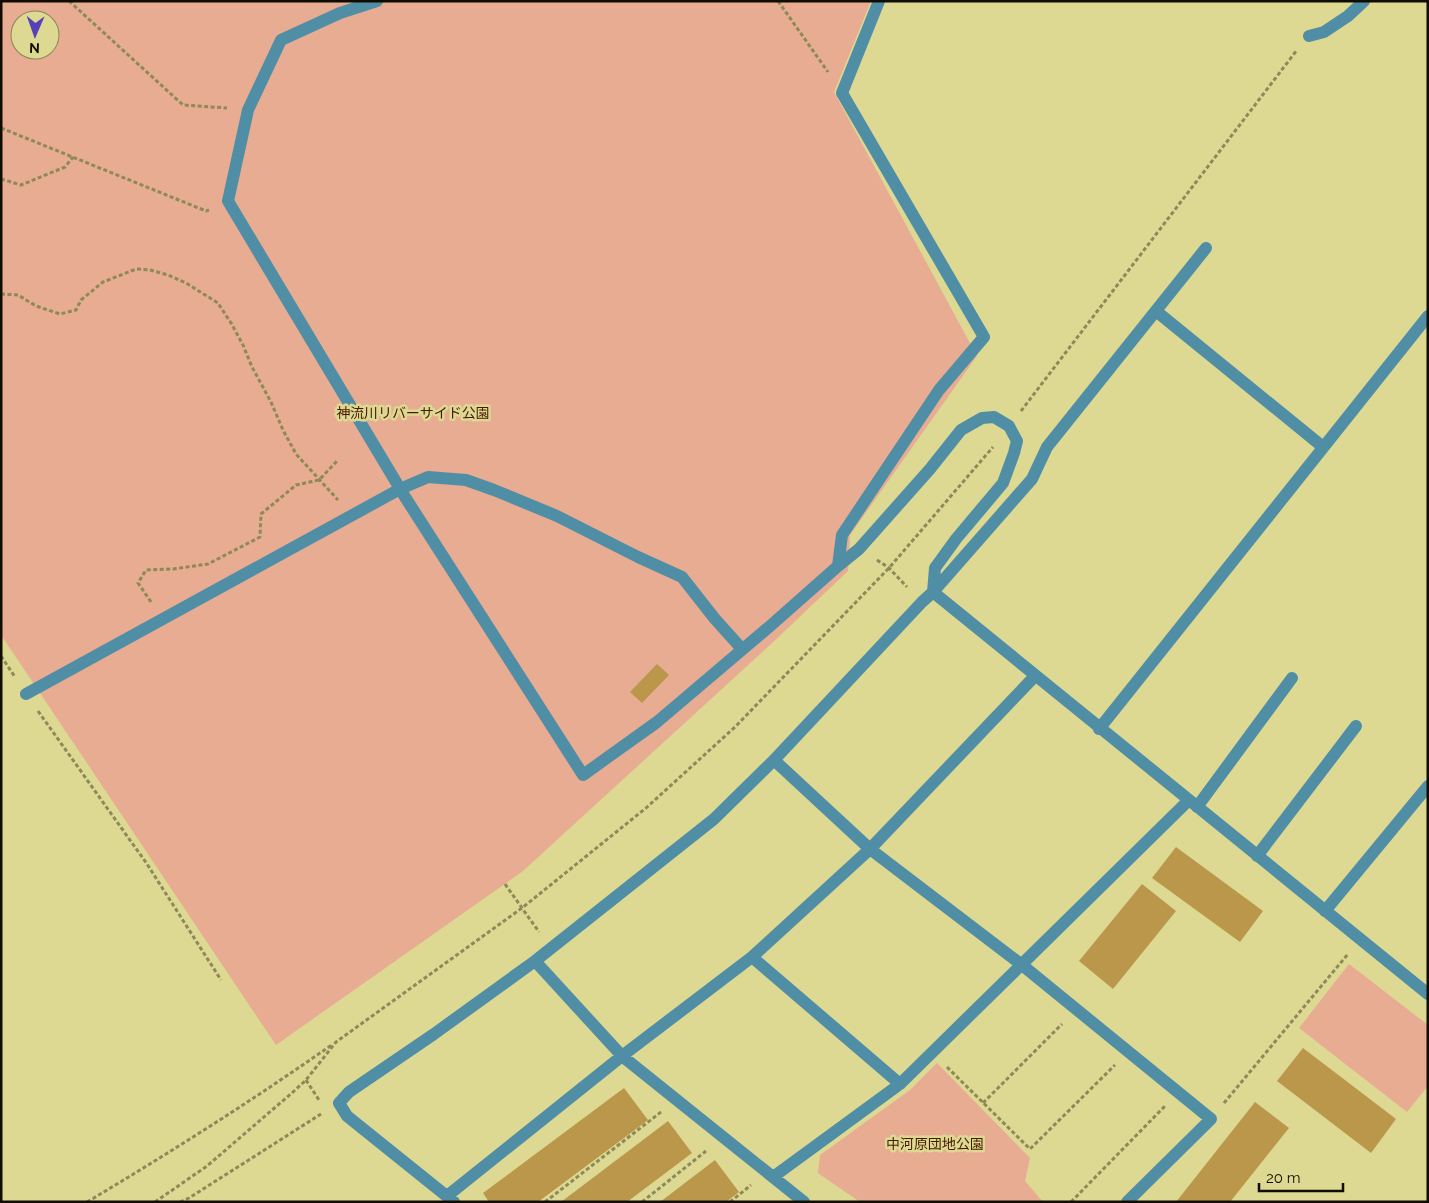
<svg xmlns="http://www.w3.org/2000/svg" width="1429" height="1203" viewBox="0 0 1429 1203" font-family="Raleway,'Noto Sans JP',sans-serif">
<rect width="100%" height="100%" fill="#ddd992"/>
<path fill="#e7ac92" fill-rule="evenodd" d="M1,1H871L834,92L977,356L850,535L848,571L771,644L523,871L276,1045L1,635ZM20,20H50V50H20Z
M1349,964L1428,1025V1086L1407,1112L1299,1028Z
M937,1063L1030,1158L1025,1181L1043,1202H860L818,1173L820,1155L910,1090Z"/>
<path fill="#ba974a" d="M657,664L669,675L642,703L630,692Z
M1176,847L1263,911L1240,942L1152,878Z
M1142,884L1176,911L1113,989L1079,961Z
M1303,1048L1396,1119L1371,1153L1277,1081Z
M624,1088L648,1120L538,1202H489L483,1193Z
M1255,1102L1289,1128L1230,1202H1176Z
M668,1121L692,1153L627,1202H561Z
M715,1160L739,1192L726,1202H660Z"/>
<g fill="none" stroke-linecap="round" stroke-linejoin="round">
<path stroke="#8d8959" stroke-width="3" stroke-dasharray="4 2.5" stroke-linecap="butt" d="M69,1L183,105L227,108
M778,1L828,72
M1,128L206,211L209,210
M1,179L21,185L65,167L73,157
M1,294L18,295L36,306L60,314L76,310L81,300L103,282L136,269L150,270L168,275L186,283L218,303L231,323L243,345L252,367L271,402L283,430L296,454L338,500
M1021,411L1297,50
M877,560L889,568L907,587
M151,602L138,583L146,570L173,569L208,564L260,537L261,514L296,485L319,480L337,461
M1,656L15,677
M38,711L147,864L221,980
M505,884L539,932
M947,1067L1030,1149L1115,1065
M306,1080L319,1100
M983,1103L1062,1024
M1224,1103L1348,954
M87,1202C171,1152 253,1100 333,1044
M155,1202L207,1166L293,1092L306,1080L336,1042L522,908L646,808L735,727L889,568L993,447
M180,1202L189,1198L321,1114
M545,1202L661,1112
M642,1202L706,1151
M730,1202L751,1185
M1071,1202L1165,1106"/>
<path stroke="#508ea6" stroke-width="12" d="M377,1L340,13L281,40L248,110L228,201L405,497L583,775L657,722L769,627L838,566L859,549L930,469L961,430L982,418L994,417L1009,426L1017,441L1014,453L1003,483L956,539L935,568L933,592
M1309,36L1324,32L1348,16L1364,1
M1156,311L1323,447
M838,566L842,535L939,390L984,337L842,93L879,1
M933,592L1428,994
M26,694L400,489L428,477L466,480L494,490L557,516L638,557L682,577L715,619L742,649
M1099,729L1428,316
M774,760L870,849L1022,965L1211,1119L1127,1202
M1197,807L1292,678
M1257,856L1356,726
M1325,911L1428,786
M752,957L900,1084
M535,961L622,1056L804,1202
M773,1177L900,1084L1189,800
M447,1196L622,1056L752,957L870,849L1035,676
M454,1202L347,1116L339,1103L349,1092L434,1034L535,961L714,819L774,760L922,602L933,592L1032,479L1047,447L1206,248"/>
</g>
<g text-anchor="middle" stroke-width="5" stroke-linejoin="round" paint-order="stroke">
<g font-size="14" fill="#481800" stroke="#ddd992">
<text x="413" y="418">神流川リバーサイド公園</text>
<text x="935" y="1149">中河原団地公園</text>
</g>
</g>
<rect width="1429" height="1203" fill="none" stroke="#100d00" stroke-width="5"/>
<g transform="translate(35 35) rotate(182)"><circle r="24" fill="#ddd992" stroke="#8b8758"/>
<path d="M0-4L9 19L0 12L-9 19Z" fill="#5741b9"/>
<text y="-8" font-size="14" font-weight="bold" text-anchor="middle" fill="#100d00">N</text>
</g>
<path d="M1259 1183v8h84v-8" fill="none" stroke="#100d00" stroke-width="2.5"/>
<text x="1266" y="1183" font-size="15" fill="#100d00" stroke="#ddd992" stroke-width="4" paint-order="stroke">20 m</text>
</svg>
